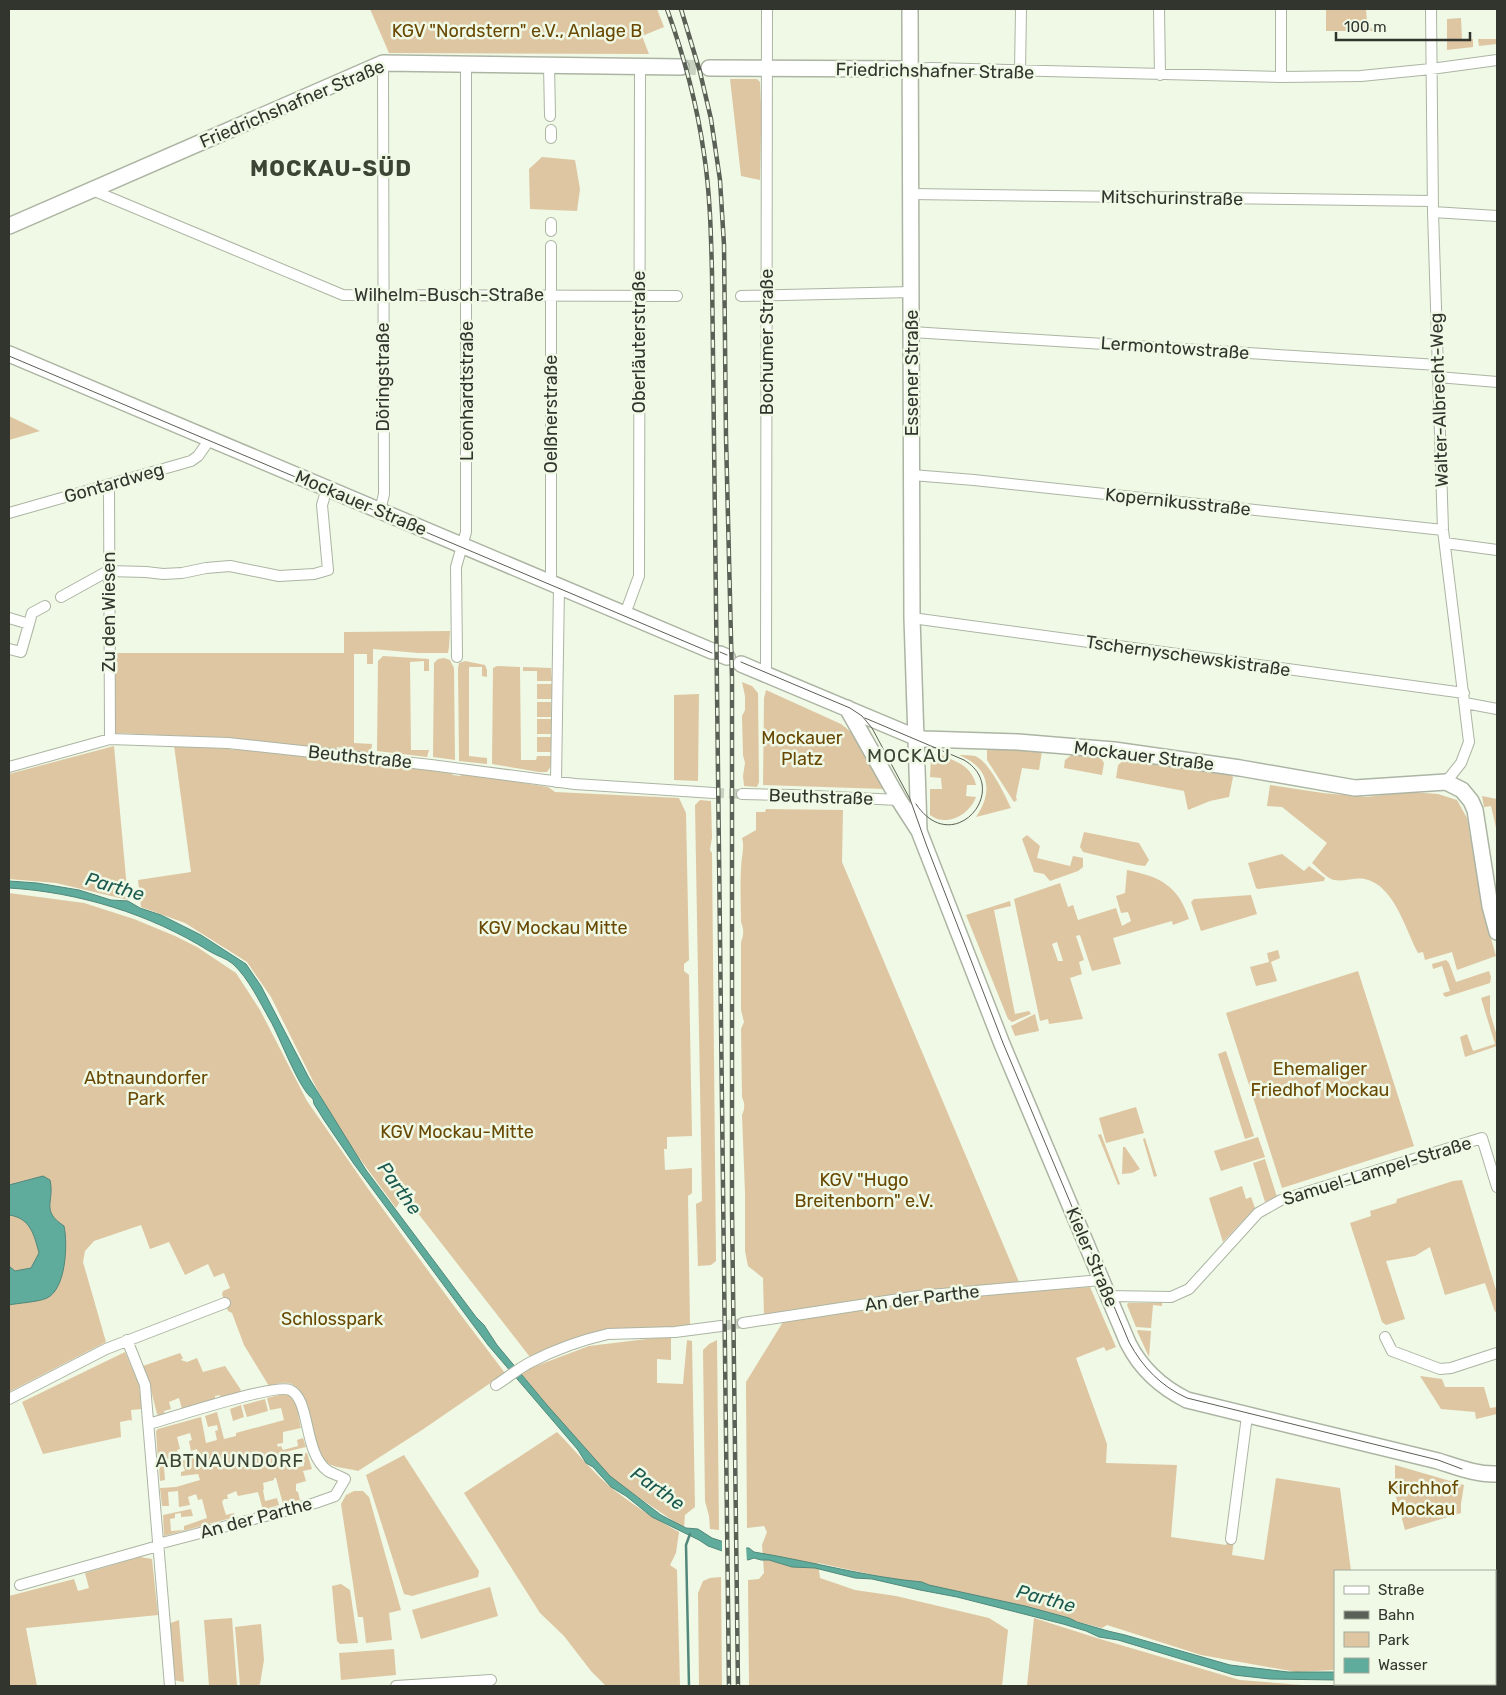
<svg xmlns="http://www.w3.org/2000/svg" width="1506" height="1695" viewBox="0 0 1506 1695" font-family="Rubik,sans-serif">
<rect width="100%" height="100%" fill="#eff9e5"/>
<path fill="#dec6a2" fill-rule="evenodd" d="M370,9H657L664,27L642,36L649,54L389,53Z
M1326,9H1366L1367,23L1374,31H1326Z
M1461,18L1462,39H1473V47L1447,50V19Z
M1478,39H1497V44L1479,46Z
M730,79H757L760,82L762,128L761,132L760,180L741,176Z
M542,157L575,160L580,189L577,211L530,209L529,169Z
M9,416L40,431L9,440Z
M450,631L449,647L448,653H418L373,649V664H367V654H354V743L372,744L371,752L368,753L337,747L336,750L227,738L115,733L114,654L117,653H344V632Z
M383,656L429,659V671H424V661L410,662L411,750H429L427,757L377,751L378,661Z
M444,658L450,660L454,668L455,760L433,757L434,663L438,659Z
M465,661L485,665L487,670V677L482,676V667H469V756L487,758V764L459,761L458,668L459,663Z
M497,666L520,667L521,760H536L537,756H551V766L547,772H539L492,764L493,668Z
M523,667L551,668L552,681H537V671H523Z
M742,682L752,686L758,693L759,782L757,787L744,786L743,776L745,763L743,755L742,716L745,710V696Z
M537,684H552V699H537Z
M766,690L841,724C862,738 873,768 885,789L763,785L764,698Z
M699,694L698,781L674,780V695Z
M537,702H551V717H537Z
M537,719H551V734H537Z
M537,737H551V752H537Z
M174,745C266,751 358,761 450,772L453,775L460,776L463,773L548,787L555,792L679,798L686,813L689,960L684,964V971L689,975L692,1136L667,1137V1149H664L665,1170L692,1168V1193L688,1196L690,1325L666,1328L621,1329L530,1357L417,1212L412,1202L416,1192L409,1187L396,1208L344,1137L318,1091L271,997L247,962L185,923L141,907L138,880L191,872Z
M114,746L128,900L56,883L9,879V774Z
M987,748L1042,751L1039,770L1022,768L1016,797L1017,800L1014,802L987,760Z
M1074,753L1099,755L1104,763L1102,775L1064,768L1065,760Z
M935,754H939C957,762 971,765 976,785H967L966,796L976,797C970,814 947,828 930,815V789H942L941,778L930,777L931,758Z
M959,755C964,755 970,755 975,756C989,761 1005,795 1011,808L976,817C994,791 989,767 959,755Z
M1128,757L1224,770L1233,777L1229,797L1210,801L1188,810L1184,791L1116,778L1118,765Z
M1270,785L1323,793L1366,797L1410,792L1438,794L1457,800L1467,818L1483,910L1496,956L1457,970L1452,952L1425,960L1423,952L1418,953C1405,929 1395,886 1365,879C1355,877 1344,882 1334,880C1326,878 1318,868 1312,863L1327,843L1282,807L1267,806Z
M1482,796L1497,799V832L1491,806L1484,807Z
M700,800L711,801L712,838L710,850L712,853L716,1261L711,1265L698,1266L696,1204L702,1201L695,805Z
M766,809L843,810L842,862L1019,1282L764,1317L763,1278L748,1266L745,1251V1193L742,1115C745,1108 745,1104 742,1097L741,1029L744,1022L741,1010V942C744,934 744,930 741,922C741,905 740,887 741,869C741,858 745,848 742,838L756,830V812H765Z
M1084,832L1139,843L1149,860L1145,866L1137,865L1083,852L1080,847Z
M1027,835L1040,846L1037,858L1070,866L1073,856L1083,858V867L1078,871L1050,881L1044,874L1034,872L1022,839Z
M1282,854L1304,871L1309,866L1325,878L1324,881L1258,889L1256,888L1248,863Z
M1127,870C1160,877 1178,885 1189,919L1173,925L1172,921L1113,938L1121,964L1092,971L1080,935L1076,936L1084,960L1079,962L1082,974L1070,978L1083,1019L1049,1024L1048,1019L1040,1021L1014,899L1060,883L1068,907L1073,905L1078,920L1116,908L1122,926L1131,921L1128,912L1121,913L1116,896L1125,893ZM1057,942L1063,961H1058L1052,944Z
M9,893L84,903L134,919L175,936L197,947L236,973L260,1010L307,1101L369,1190L454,1306L505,1373L422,1430L358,1471C348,1468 331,1468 325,1461C308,1443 315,1388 288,1383C282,1382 275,1384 269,1386L244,1345L232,1313L228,1311L222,1294L223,1291L230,1288L224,1273L214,1277L208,1264L185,1275L169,1242L150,1249L141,1225L94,1241L85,1251L83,1262L106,1342L9,1392Z
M1251,895L1257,914L1201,931L1191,902L1194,899Z
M1010,901L1011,906L994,910L1015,1014L1029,1011L1031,1014L1012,1022L1008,1019L966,915Z
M1278,950L1280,958L1271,962L1277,981L1256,986L1250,967L1269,962L1267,953Z
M1446,960L1449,963L1456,982L1489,971L1491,977L1490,983L1446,997L1444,996L1443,993L1450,991L1442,966L1433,969L1432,964Z
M1358,971L1414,1146L1282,1188L1226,1013Z
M1490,995V1013L1497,1036V1046L1465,1057L1460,1037L1467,1034L1473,1051L1495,1044L1481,998Z
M1035,1014L1039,1031L1015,1036L1011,1026Z
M1226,1051L1254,1136L1245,1139L1218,1054Z
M1136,1107L1144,1133L1106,1143L1099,1118Z
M1101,1134L1120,1184L1118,1185L1098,1135Z
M1258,1137L1265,1157L1221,1171L1214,1151Z
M1145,1138L1157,1176L1154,1177L1143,1139Z
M1123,1147H1125L1140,1169L1132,1173L1122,1174Z
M1265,1159L1277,1197L1265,1202L1253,1163Z
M1462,1180L1497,1293V1311L1495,1312L1485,1283L1445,1295L1430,1247L1415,1256L1386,1261L1405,1319L1386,1325L1382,1322L1350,1223L1371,1216L1370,1211L1396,1203L1397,1199L1453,1181Z
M1242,1186L1246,1199L1251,1197L1255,1208L1223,1242L1209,1198Z
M1090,1287L1116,1347L1106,1351L1104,1347L1076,1358L1107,1444L1106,1463L1177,1465L1171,1537L1226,1545L1228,1539L1234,1540L1232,1555L1264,1560L1276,1478L1340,1488L1351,1571H1335V1670L1296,1672L1201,1655L1107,1625L1102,1628L991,1600L818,1563L820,1578L855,1590L896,1596L989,1618L1008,1630L1002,1686H749L748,1580L759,1579L764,1573L762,1545L767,1532L764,1526L747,1528L746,1382L783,1322L802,1316L992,1294Z
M1128,1303H1162V1306L1153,1305L1151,1328L1136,1327L1127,1305Z
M1138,1330L1151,1331L1149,1357L1137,1331Z
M671,1336V1360L657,1359V1383L683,1384L687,1340L692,1341L695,1507L685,1515L684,1528L614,1481L589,1457L520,1372L589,1346Z
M717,1340L719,1530L710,1529L709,1516L705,1501L703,1350L709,1344Z
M125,1352L139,1385L142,1409L131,1410L132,1421L130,1420L120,1422L121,1437L43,1454L22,1402Z
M180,1353L183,1358L181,1360L187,1362L197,1358L203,1372L225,1366L241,1390L237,1394L221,1399L220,1395L215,1396V1399L182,1409L179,1398L169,1402L171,1409L164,1411L165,1415L160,1416L157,1414L150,1386L143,1366Z
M1420,1376L1442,1379L1445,1387H1484L1490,1408L1497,1407V1414L1476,1419L1475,1412L1441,1409Z
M283,1394C298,1394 298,1416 301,1428L283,1432V1443L277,1444L278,1447L281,1446L283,1450L298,1446L297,1440L303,1438L306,1447L285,1452L286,1457H290L293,1468L304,1466L302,1454L307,1453L312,1469L303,1471L306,1481L296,1484V1491L298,1492L300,1500L283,1504L276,1478H274V1480L263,1483L264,1489L263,1490L265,1501L277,1498L279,1505L263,1510L258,1492L238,1496L236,1491L227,1495L228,1499H224L222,1502L226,1515L234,1513L235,1517L164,1536L163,1515L191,1509L193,1516L181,1517V1513L175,1514V1518L170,1519L171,1531L184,1530V1526L207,1518L202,1499L198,1500L196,1494L188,1497L190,1505L179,1507L178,1491L168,1492L169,1506H162L160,1488L176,1487L200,1480L198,1474L181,1476V1472L185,1471L183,1465L164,1467L165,1480L160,1481L159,1467L199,1456L197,1449L191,1451L189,1441L192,1440L190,1433L177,1437L180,1449L177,1450L178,1455L170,1459L158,1462L156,1431L158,1429L201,1417L206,1443L217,1440L215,1431L218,1430L217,1425L208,1427L205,1416L217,1412L224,1439L236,1436V1433L284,1420L281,1408L270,1410L267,1398Z
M265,1399L268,1411L247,1417L243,1405Z
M241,1405L244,1417L233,1421L230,1409Z
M557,1432C574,1449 590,1469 608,1485C630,1503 653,1518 679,1532L676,1553L670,1565L677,1570L680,1686H606L591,1671L564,1636L540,1613L464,1493Z
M404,1455L479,1571L478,1577L412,1596L404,1594L366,1475Z
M1395,1465L1464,1485L1461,1504V1513L1405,1530L1395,1493Z
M354,1491H363L369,1497L401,1610L389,1613L392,1640L366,1643L363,1617H358L341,1504L346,1495Z
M140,1557L152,1559L158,1615L26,1628L37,1686H9V1596L74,1579L78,1591L89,1588L85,1573Z
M721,1577L722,1686H699L698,1593L703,1581L710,1578Z
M341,1584L350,1590L358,1643L340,1644L337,1641L332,1586Z
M490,1587L498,1616L421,1639L412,1610Z
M232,1618L237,1685L209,1686L204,1620Z
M1034,1618L1100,1639L1240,1680L1315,1686H1027Z
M179,1620L184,1682L173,1680L168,1624Z
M261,1624L264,1660L260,1684L258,1686H240L235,1627Z
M394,1649L396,1675L341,1680L339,1653Z
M1497,1680V1686H1346L1495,1684V1681Z"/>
<path fill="#5fab9c" stroke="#51887b" d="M9,881L37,883L79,890L111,900L128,901L140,908L161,915L201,935L246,964L261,986L309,1078L366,1170L476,1317L484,1325L497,1345L547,1405L610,1476L661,1515L686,1528L698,1529L712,1538L742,1548H749L754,1552C810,1561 866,1577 922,1582L929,1585L1025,1606L1069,1618L1077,1622L1108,1631L1125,1635L1230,1665L1288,1672H1335V1680L1270,1679L1234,1675L1118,1640L1099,1637L1086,1631L1063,1624L957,1597L920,1590L872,1579L855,1578L815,1568L792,1567L769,1560H761L754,1558L748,1560L708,1546L699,1540L652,1517L626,1496L611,1487L593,1467L586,1463L578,1450L488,1345L354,1164L324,1120L314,1104L313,1099C299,1090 280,1037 270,1020C259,1001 249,979 233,964C226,958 217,956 209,951C150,914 78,892 9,888Z
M43,1176L50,1180C55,1202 40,1210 64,1226C68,1244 66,1289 47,1298C39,1302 18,1303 9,1305V1266L15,1271L31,1268L39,1253C34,1234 30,1218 9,1215V1185Z"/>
<path fill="#eff9e5" d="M722,1540L746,1546L747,1562L722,1554Z"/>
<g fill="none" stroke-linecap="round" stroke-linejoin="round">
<path stroke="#51887b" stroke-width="2.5" d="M689,1686L686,1545L690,1534"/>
<path stroke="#c9d2c0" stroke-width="10" stroke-dasharray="10 5" stroke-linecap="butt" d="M714,793L742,794
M721,1326L743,1323"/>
<path stroke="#c9d2c0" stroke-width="15" stroke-dasharray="15 8" stroke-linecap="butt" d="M681,67L709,68"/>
<g stroke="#acb5a3" stroke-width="12">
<path id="street" d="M1159,9L1160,75
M1431,9L1433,212L1443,530L1469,742L1461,763L1446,782
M549,65L550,116
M910,69L932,68L1281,77L1361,76L1431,69L1497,60
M1020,71L1021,9
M1281,77V9
M551,130V138
M92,190L343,295L677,296
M911,194L1433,201
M1433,212L1497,216
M551,223V231
M741,296L912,292
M912,332L1438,365
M1438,377L1497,382
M912,475L974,480L1443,530
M109,484L110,739
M380,511L384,494L383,63
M9,513L191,461L198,456L210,439
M1445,543L1497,550
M551,583V246
M61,597L108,571L146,572L163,574L182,573L206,568L230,566L279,576L314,574L328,570L322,505L327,488
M625,614L639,576L640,67
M9,618L29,624L21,652L9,649
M912,618L1464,693
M29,624L32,613L45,606
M457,657L456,567L466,532V64
M766,675L767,9
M1465,703L1497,709
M9,767L110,739L228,743L431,765L575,784L714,793
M556,782L559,586
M742,794L793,795L899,800
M1108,1296L1171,1297L1189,1289L1258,1213L1281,1200L1482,1138L1497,1187
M743,1323L919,1296L1101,1280
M1385,1337L1392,1351L1440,1369L1451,1368L1497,1353
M127,1340L145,1385L170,1686
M496,1385C507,1378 519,1368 531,1362C556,1349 582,1340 608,1334L675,1332L721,1326
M9,1399L106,1349L225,1303
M149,1424C171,1418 276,1383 290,1390C311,1399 303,1454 328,1471C333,1474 340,1476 345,1479L335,1496L315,1503L158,1544
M1231,1539L1247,1416
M20,1585L158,1546
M396,1686L491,1680"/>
</g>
<g stroke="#acb5a3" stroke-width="18">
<path id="secondary" d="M910,9L912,618L919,829
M709,68L910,69
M9,226L383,63L681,67
M9,354L712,651
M720,654L727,657
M741,664L915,737L924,739L1018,742L1114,750L1240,768L1355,788L1446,782L1462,790L1471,801L1475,810L1490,906L1497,932
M847,708L899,800L919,831L1002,1044L1128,1343C1141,1369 1161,1387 1187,1400L1438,1461C1457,1467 1477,1475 1497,1474"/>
</g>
<use href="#street" stroke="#fff" stroke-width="10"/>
<use href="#secondary" stroke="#fff" stroke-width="15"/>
<path stroke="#5b6056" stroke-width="1" d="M9,356L712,653
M720,652L727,655
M741,662L850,708L862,716L872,728L910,799L926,844L1003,1043L1129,1342C1143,1368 1161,1386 1187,1398L1438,1460L1462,1469
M865,718L964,760C1013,789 953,860 916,804"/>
<g stroke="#5b6056" stroke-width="4.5">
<path id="rail" d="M667,9C684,56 697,104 704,154C710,193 711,233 712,273L729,1686
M681,9L700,72L711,119L720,180L724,245L726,437L732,679V1209L738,1686"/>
</g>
<use href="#rail" stroke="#eff9e5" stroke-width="2.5" stroke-dasharray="8" stroke-linecap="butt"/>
</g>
<g text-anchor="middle" stroke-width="5" stroke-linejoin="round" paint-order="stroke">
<g font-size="18" fill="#684803" stroke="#eff9e5">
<text x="517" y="37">KGV "Nordstern" e.V., Anlage B</text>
<text x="802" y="744">Mockauer<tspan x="802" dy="21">Platz</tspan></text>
<text x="553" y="934">KGV Mockau Mitte</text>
<text x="1320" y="1075">Ehemaliger<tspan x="1320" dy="21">Friedhof Mockau</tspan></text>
<text x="146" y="1084">Abtnaundorfer<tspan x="146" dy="21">Park</tspan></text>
<text x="457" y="1138">KGV Mockau-Mitte</text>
<text x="864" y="1186">KGV "Hugo<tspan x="864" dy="21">Breitenborn" e.V.</tspan></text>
<text x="332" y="1325">Schlosspark</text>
<text x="1423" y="1494">Kirchhof<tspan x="1423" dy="21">Mockau</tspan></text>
</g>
<g font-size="18" fill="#31352d" stroke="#eff9e5">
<text transform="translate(935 71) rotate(1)" y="6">Friedrichshafner Straße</text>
<text transform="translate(292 104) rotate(-23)" y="6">Friedrichshafner Straße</text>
<text transform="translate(1172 198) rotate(1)" y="6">Mitschurinstraße</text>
<text x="449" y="301">Wilhelm-Busch-Straße</text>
<text transform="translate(639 342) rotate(-90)" y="6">Oberläuterstraße</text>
<text transform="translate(767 342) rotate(-90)" y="6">Bochumer Straße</text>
<text transform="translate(1175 348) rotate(4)" y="6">Lermontowstraße</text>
<text transform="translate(912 373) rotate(-90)" y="6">Essener Straße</text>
<text transform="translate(383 377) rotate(-90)" y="6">Döringstraße</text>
<text transform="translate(467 391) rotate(-90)" y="6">Leonhardtstraße</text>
<text transform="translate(1439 400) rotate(-92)" y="6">Walter-Albrecht-Weg</text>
<text transform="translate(551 414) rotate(-90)" y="6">Oelßnerstraße</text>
<text transform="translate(114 483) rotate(-16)" y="6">Gontardweg</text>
<text transform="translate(1178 502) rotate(6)" y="6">Kopernikusstraße</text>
<text transform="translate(361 503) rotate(23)" y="6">Mockauer Straße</text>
<text transform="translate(109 612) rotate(-90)" y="6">Zu den Wiesen</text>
<text transform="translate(1188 656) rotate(8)" y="6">Tschernyschewskistraße</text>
<text transform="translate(1144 756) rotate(7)" y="6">Mockauer Straße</text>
<text transform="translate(360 757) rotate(6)" y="6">Beuthstraße</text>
<text transform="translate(821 797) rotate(2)" y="6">Beuthstraße</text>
<text transform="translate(1377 1171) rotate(-17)" y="6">Samuel-Lampel-Straße</text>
<text transform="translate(1092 1257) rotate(67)" y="6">Kieler Straße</text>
<text transform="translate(922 1298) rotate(-7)" y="6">An der Parthe</text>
<text transform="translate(256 1518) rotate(-15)" y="6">An der Parthe</text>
</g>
<g font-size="19" letter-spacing="1" fill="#3c4434" stroke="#eff9e5">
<text x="909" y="762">MOCKAU</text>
<text x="230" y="1467">ABTNAUNDORF</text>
</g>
<g font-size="19" font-style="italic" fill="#19584e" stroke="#eff9e5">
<text transform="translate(115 886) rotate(16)" y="7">Parthe</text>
<text transform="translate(400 1188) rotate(54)" y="7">Parthe</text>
<text transform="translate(658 1488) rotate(35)" y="7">Parthe</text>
<text transform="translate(1046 1598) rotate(15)" y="7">Parthe</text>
</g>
<g font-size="22" font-weight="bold" letter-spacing="1" fill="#3c4434" stroke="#eff9e5">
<text x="331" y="176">MOCKAU-SÜD</text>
</g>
</g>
<rect width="1506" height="1695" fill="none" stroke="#31352d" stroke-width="20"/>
<rect x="1334" y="1570" width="162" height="115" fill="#eff9e5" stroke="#a3ab9b"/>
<rect x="1344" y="1586" width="25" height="8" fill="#ffffff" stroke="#a3ab9b"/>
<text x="1378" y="1595" font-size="15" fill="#31352d">Straße</text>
<rect x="1344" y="1611" width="25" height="8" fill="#5b6056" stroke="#a3ab9b"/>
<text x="1378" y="1620" font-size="15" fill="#31352d">Bahn</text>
<rect x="1344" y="1632" width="25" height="15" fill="#dec6a2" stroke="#a3ab9b"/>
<text x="1378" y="1645" font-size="15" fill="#31352d">Park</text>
<rect x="1344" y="1658" width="25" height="15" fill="#5fab9c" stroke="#a3ab9b"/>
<text x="1378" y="1670" font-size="15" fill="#31352d">Wasser</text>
<path d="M1336 32v8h134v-8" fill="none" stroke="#31352d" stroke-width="2.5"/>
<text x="1344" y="32" font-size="15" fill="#31352d" stroke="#eff9e5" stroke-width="4" paint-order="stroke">100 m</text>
</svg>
